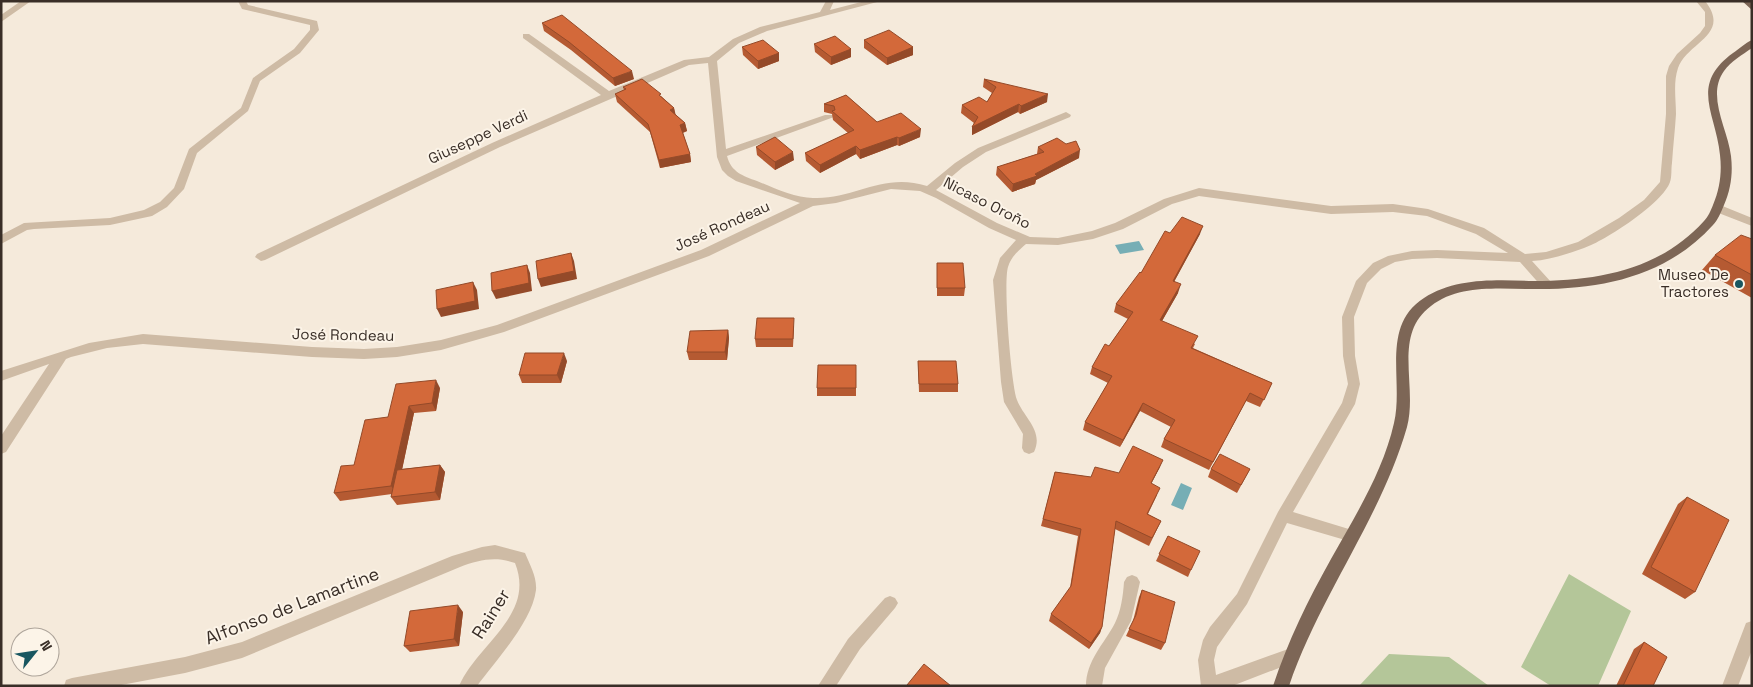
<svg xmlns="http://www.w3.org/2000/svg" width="1753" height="687" viewBox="0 0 1753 687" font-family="'Space Grotesk',sans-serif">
<rect width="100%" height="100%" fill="#f5eadb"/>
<path fill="#b4c699" d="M1569,574L1631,611L1598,686H1551L1521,667Z
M1389,654L1449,657L1489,686H1359Z"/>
<path fill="#76aeb5" d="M1139,241L1144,250L1120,254L1115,245Z
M1181,483L1192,488L1183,510L1171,505Z"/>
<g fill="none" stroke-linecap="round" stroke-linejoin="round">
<path fill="#cebba5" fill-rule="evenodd" d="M21,1H31L1,22V15Z
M238,1H246L248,5L317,21L319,30L300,53L260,81L248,111L197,153L184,189L167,207L152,216L110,225L34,229L27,230L1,244V235L24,223L110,218L144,210L160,202L174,188L189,149L241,108L253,78L294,49L310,30V25L242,9Z
M826,1H834L830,10L865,1H881L767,31L739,43L717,61L726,149L825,115H833L834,117L727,156C731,172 743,176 757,181C774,188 795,198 813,198C854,200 882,172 927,186L955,163L978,148L1066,112L1071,115L1070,117L986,152L963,167L936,190L997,223L1030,237L1058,238L1092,231L1115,223L1164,199L1199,188L1331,206L1393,204L1428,209L1484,228L1525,254L1546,252L1578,242L1619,218L1644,200L1660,182L1666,114V76L1669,66L1677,54L1700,33L1705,26V12L1696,1H1705C1732,35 1687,42 1678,68C1673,83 1676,99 1676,114C1675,130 1673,147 1672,163C1671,169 1672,177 1670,182C1663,203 1605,241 1584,248C1567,254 1550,260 1532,261L1551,282L1553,285L1551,288H1543L1520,262L1437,258L1412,259L1395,262L1381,269L1367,283L1354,317L1355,356L1360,384L1355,404L1293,512L1352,530L1357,531L1359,536L1357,541L1352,542L1287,523L1247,604L1217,647L1214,660L1216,675L1291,648L1297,651L1299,656L1297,661L1232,686H1201L1198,660L1203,640L1210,627L1237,594L1278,512L1342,403L1348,384L1343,356L1342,317L1356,281L1373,263L1388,256L1412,251L1437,250L1508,253L1476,234L1427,216L1393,212L1331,214L1199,196L1172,204L1123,229L1093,239L1058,245L1026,244C1018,251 1011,257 1008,267C1003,283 1011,384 1017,400C1024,418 1044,431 1034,452L1029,454L1024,452L1022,448L1023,434L1004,402L1001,382L993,280L1000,258L1016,240L989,228L936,198L920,191L891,189L836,203L813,206L709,256L504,332L441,350L397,357L364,359L312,357L143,344L107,348L71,357L66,359L6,452L1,454V436L49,364L1,381V371L89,343L143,334L312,347L364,349L397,347L441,340L497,325L701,250L800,203L736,181L728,176L722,170L717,157L708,63L689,65L500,147L265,260L261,261L255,257L257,254L492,143L601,95L523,38V34H529L609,91L684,60L709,57L733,39L760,27L820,12Z
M1720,205L1752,218V226L1716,212L1715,209Z
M495,545L525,553C530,565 537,577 536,590C532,622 496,660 477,686H459C477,644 536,615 515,563C495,556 479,560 460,567L242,658L185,673L116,686H64L66,680L72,678L185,657L242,642L452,556L482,547Z
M1132,575L1137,577L1140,582L1131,621L1105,668L1102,686H1086C1086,661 1104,644 1115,623C1121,611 1123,596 1124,582L1127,577Z
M890,596L895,598L898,603L895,608L860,649L836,686H818L848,639L885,598Z
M1752,621V650L1738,686H1722L1746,623Z"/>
<path fill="#7d6656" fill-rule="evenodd" d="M1742,1H1751L1752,10Z
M1752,40V48C1742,55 1731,61 1724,71C1706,96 1728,129 1731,156C1733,173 1731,189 1724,205C1721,212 1718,220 1713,225C1666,277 1600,290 1533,289C1500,289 1459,284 1431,306C1392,335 1418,386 1407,427C1381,518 1320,595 1289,686H1273C1288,641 1308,600 1331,559C1355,516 1383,472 1394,423C1404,381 1380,326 1424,298C1456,277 1498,280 1534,281C1597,281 1660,270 1704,221C1708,217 1711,210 1713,205C1720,189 1722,172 1720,155C1716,113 1689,85 1733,53C1739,49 1745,43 1752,40Z"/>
</g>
<path fill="#b55a32" d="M542,23L634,79L615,86L571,50L544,31Z
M864,40L913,47V55L887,65L864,48Z
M814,44L851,49V57L831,65L815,52Z
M742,47L779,53V61L758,69L743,55Z
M984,79L1047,102L1020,114L1018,112L972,135V127L974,123L961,113L962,105L987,102L992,93L983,87Z
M623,87L661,96L674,108L675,114L685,123L687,131L683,133L690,154L691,162L660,168L650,132L617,102L615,94L624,90Z
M846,95L877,122L920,137L899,146L897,145L860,159L856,154L820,173L806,161L805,153L848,133L833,120L832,114L824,112V104Z
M756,147L794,160L775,170L757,155Z
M1038,147L1079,158L1036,180L1035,184L1012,192L996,175L997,167L1037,154Z
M1170,233L1200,234L1174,282L1178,293L1162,321L1195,344L1193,348L1272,383L1260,407L1246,401L1209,470L1161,447L1164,439L1171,427L1140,411L1120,447L1083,430L1085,422L1108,383L1090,374L1092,367L1109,346L1128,319L1114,312L1116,304L1141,273Z
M1752,239V298L1702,270L1715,255Z
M937,263L965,288L964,296H937Z
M794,326L793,347H756L755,339Z
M728,330L729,338L727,360H689L687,352Z
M567,361L561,383H522L519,375Z
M918,361L958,384V392H919Z
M856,365V396H817V388Z
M440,388L436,411L414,413L402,469L440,465L445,472L440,500L397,505L391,497L392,494L340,501L334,493L388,417Z
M1160,467L1151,483L1157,495L1148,514L1161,521L1149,546L1115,529L1102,627L1100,633L1089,649L1049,621L1051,614L1070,588L1078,536L1041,526L1055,472L1091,477Z
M1211,469H1250L1237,493L1208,477Z
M1687,497L1695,592L1685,599L1642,574L1678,504Z
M1168,536L1191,570L1188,577L1156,561Z
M1142,590L1165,643L1161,650L1126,636L1133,621L1139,597Z
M463,612L459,646L410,652L404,646Z
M1644,642L1653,686H1616L1634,649Z"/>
<path fill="#944a29" d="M913,47V55L887,65V58Z
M851,49V57L831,65V57Z
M779,53V61L758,69V61Z
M632,71L634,79L615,86L613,78Z
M1048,94L1047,102L1020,114L1021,106Z
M1019,104L1018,112L972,135V127Z
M674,108L676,116L670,110Z
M685,123L687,131L681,133L680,125Z
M921,129L920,137L899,146V138Z
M897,137V145L860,159V150Z
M856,146V154L820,173V165Z
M1080,150L1079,158L1036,180L1035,184L1012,192L1013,184L1035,174Z
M793,152L794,160L775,170V162Z
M690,154L691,162L660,168L659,160Z
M1203,226L1200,234L1170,289L1173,281Z
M571,253L574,261L577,279L541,287L538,279Z
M527,265L530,273L532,291L496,299L492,291Z
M473,282L477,290L479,309L441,317L437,309Z
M1181,284L1178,293L1158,328L1160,320Z
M728,330L729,338L727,360L725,352Z
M564,353L567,361L561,383L557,375Z
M436,380L440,388L436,411L432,403Z
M1143,403L1140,411L1120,447L1123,440Z
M409,406L414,413L397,494L391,486Z
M1163,460L1160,467L1148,490L1151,483Z
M440,465L445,472L440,500L435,492Z
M458,605L463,612L459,646L454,639Z
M1102,627L1100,633L1089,649L1091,643Z"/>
<path fill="#d3693a" stroke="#944a29" d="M562,15L632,71L613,78L569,42L542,23Z
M889,30L913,47L887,58L864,40Z
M835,36L851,49L831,57L814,44Z
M763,40L779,53L758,61L742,47Z
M642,79L661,94L659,95L674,108L670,110L685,123L680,125L690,154L659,160L648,124L615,94L626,89L623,87Z
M984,79L1048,94L1021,106L1019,104L972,127L978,117L962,105L979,97L987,102L996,87Z
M846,95L877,122L901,113L921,129L899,138L897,137L860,150L856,146L820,165L805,153L854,130L832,111L835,110L834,106L824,104Z
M775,137L793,152L775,162L756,147Z
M1057,138L1066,144L1076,141L1080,150L1035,174L1037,176L1013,184L997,167L1044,152L1038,147Z
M1182,217L1203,226L1173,281L1181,284L1160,320L1198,336L1191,348L1272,383L1264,400L1250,393L1213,462L1164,439L1175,420L1143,403L1123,440L1085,422L1112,376L1092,367L1105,344L1109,346L1133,312L1116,304L1140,272L1141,273L1165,231L1170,233Z
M1741,235L1752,239V275L1715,255Z
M571,253L574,271L538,279L536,261Z
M937,263H963L965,288H937Z
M527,265L529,283L492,291L491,273Z
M473,282L475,301L437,309L436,290Z
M757,318H794L793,339H755Z
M728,330L725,352H687L690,331Z
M525,353H564L557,375H519Z
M918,361H956L958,384H919Z
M818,365H856V388H817Z
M436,380L432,403L409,406L391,486L334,493L341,466L354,465L365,420L388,417L396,384Z
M1133,446L1163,460L1151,483L1160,488L1147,514L1161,521L1152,538L1116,521L1102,627L1091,643L1051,614L1071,586L1081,529L1043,519L1055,472L1091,477L1095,467L1119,473Z
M1220,454L1250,469L1241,485L1211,469Z
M440,465L435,492L391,497L397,470Z
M1687,497L1729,520L1695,592L1651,567Z
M1168,536L1200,551L1191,570L1159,554Z
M1142,590L1175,602L1165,643L1129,629L1136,615Z
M458,605L454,639L404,646L410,611Z
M1644,642L1667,657L1653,686H1623Z
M924,664L951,686H908L907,685Z"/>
<circle fill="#185660" stroke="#fcf4e8" stroke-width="2" cx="1739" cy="284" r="5"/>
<g text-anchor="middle" stroke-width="4" stroke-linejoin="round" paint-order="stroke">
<g font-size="15" fill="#392e27" stroke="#fcf4e8">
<text transform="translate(478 137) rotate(-25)" y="5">Giuseppe Verdi</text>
<text transform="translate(987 203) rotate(27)" y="5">Nicaso Oroño</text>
<text transform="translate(722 226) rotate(-24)" y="5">José Rondeau</text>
<text transform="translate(343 335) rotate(1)" y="5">José Rondeau</text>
</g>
<g font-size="15" fill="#392e27" stroke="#fcf4e8" text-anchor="end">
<text x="1729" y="280">Museo De<tspan x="1729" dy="17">Tractores</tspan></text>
</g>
<g font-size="18" fill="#392e27" stroke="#fcf4e8">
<text transform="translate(292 606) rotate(-21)" y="6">Alfonso de Lamartine</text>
<text transform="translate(491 614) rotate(-58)" y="6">Rainer</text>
</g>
</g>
<rect width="1753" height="687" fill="none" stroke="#392e27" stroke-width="5"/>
<g transform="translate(35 652) rotate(60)"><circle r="24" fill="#fcf4e8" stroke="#aea59b"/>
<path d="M0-4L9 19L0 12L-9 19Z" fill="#185660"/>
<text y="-8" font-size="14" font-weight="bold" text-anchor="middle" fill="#392e27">N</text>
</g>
</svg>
